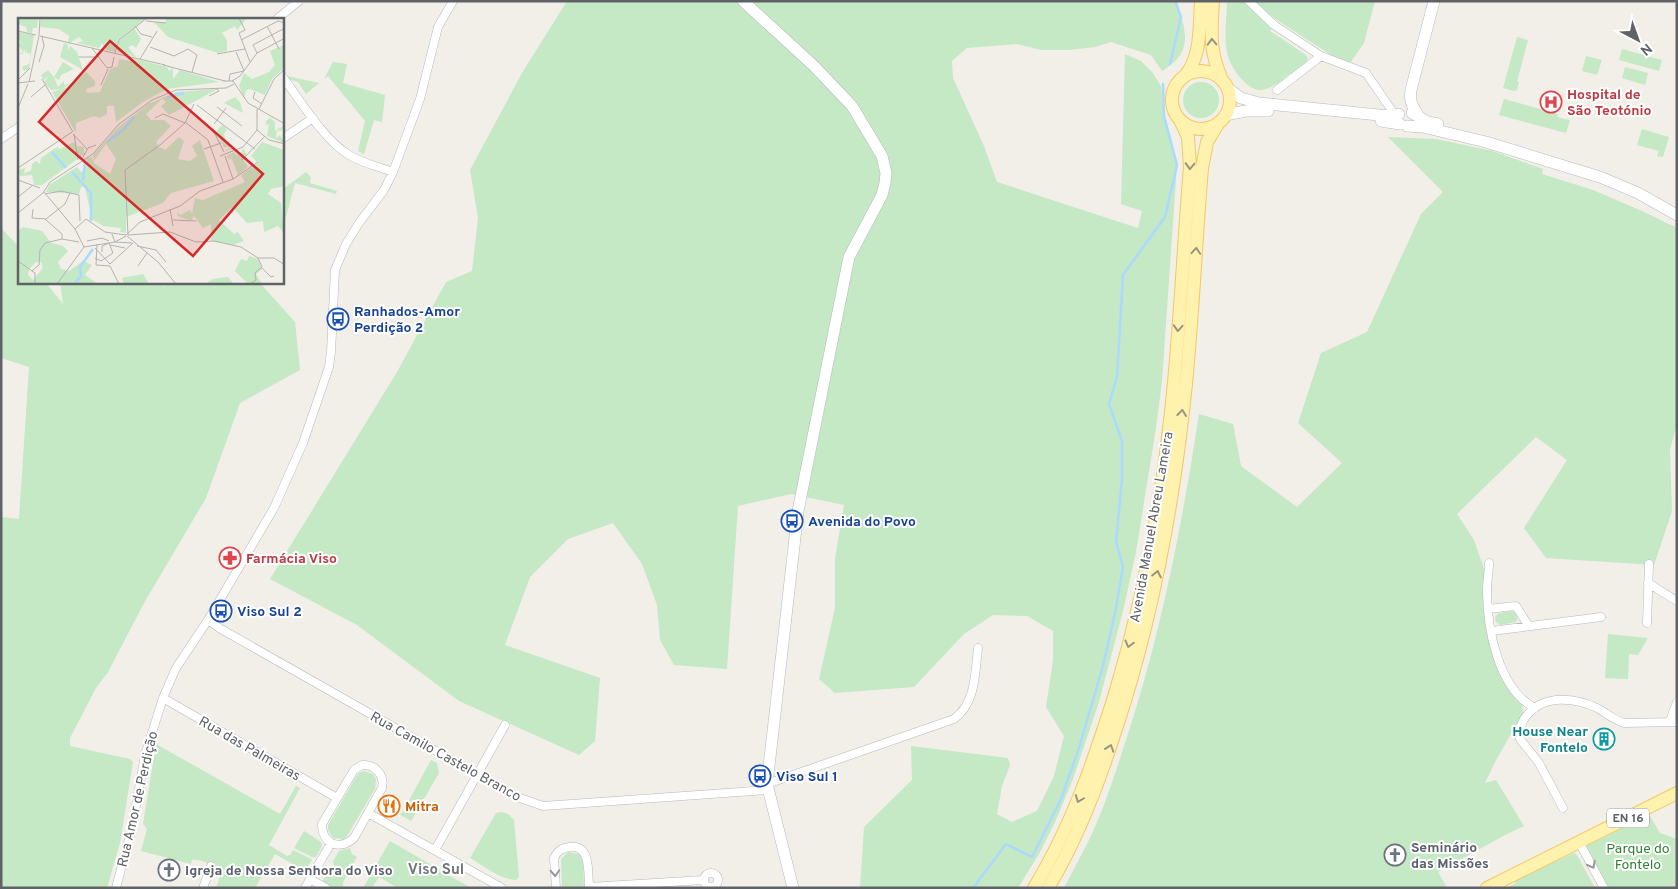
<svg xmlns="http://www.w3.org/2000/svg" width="1678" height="889" viewBox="0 0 1678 889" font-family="Overpass,sans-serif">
<rect width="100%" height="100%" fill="#f1efe8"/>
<path fill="#c5e8c5" d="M567,1H1177C1186,33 1194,52 1162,71L1151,55L1111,42L1095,47L1070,50H1041L1017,44L967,48L952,61L953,78L984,146L997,182L1138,228L1142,211L1121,204L1125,54L1141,61L1153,73L1161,86L1164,116L1177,165L1162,381L1156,428L1136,552L1123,611L1099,702L1073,779L1056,820L1039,854L1018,888H860L864,827L912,780L911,746L1008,758L1010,765L1002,786L997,814L1012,822L1037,811L1054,776L1064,736L1046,707L1053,660V631L1027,616L993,615L964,634L914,687L835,693L819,679L835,608V559L844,505L791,494L738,506L727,669L674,665L660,640L657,605L642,564L613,523L568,539L530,577L505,645L600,678L595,741L579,755L459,701L357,625L270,579L397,372L446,282L472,271L478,218L470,170L522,73Z
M1227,1H1245L1273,27L1270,31L1306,55L1308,59L1306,63L1293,74L1291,73L1283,79V80C1277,84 1269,89 1262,90C1248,92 1231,68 1228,56C1223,39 1227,18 1227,1Z
M1254,1H1375L1364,43L1350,63L1334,57L1274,18Z
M1517,37L1528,40L1517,82H1519L1517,90L1514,91L1503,88Z
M1622,49L1662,60L1659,71L1619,60Z
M1586,56L1602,60L1597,75L1582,71Z
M333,62L347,64L343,83L385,95L382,122L374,120L364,154L358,151L365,121L328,76L324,79Z
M1625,67L1648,73L1645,85L1622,78Z
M287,76L319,83L306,94L298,82L289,79Z
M1183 100a18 18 0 1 1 36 0a18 18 0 1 1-36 0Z
M1504,99L1558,114L1557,117L1570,120L1566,133L1499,115Z
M1642,129L1669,137L1663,157L1657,156L1659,151L1637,145Z
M1388,137L1436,139L1493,151L1543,169L1542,174L1593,190L1642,211L1677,228V423L1670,450L1672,511L1654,565L1546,558L1524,528L1567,460L1536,437L1457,514L1474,540L1485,572L1483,599L1493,653L1502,679L1512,690L1522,704L1523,713L1495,762L1485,783L1496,780L1524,826L1505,835L1438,872L1447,888H1064C1072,872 1081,856 1089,840C1104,809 1115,774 1126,740C1161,634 1182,525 1199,414L1233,424L1241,466L1297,507L1342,463L1298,423L1321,353L1367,332L1421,214L1443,192Z
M306,172L311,177L310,183L337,191L336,194L295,183L283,228V189Z
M1,228L19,247V282L46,283L63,304L60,283H164L165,289V283H260L295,322L300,370L240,403L206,498L144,603L108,672L96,688L70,738V746L130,759L133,762L120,843L107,888H1V517L19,519L29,367L1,358Z
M1513,611L1518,615L1516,622L1501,625L1496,622L1495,617L1499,613Z
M1608,634L1648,638L1638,655L1629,654L1628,679L1605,678Z
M156,744L280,814L296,786L300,788L269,845L287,856L290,855L293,850L311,859L312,860L305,871L275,854L255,888H216L222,871C213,867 202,858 192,860L191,864L141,851L147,829L143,824Z
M431,760L437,763L439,773L411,821L399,814L402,813Z
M364,771L373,774L376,779L375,789L347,836L344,839L333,838L328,830V825L356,777L359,773Z
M502,812L508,814L514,820L519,877L516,880C501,880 484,866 470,858L496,813Z
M1649,814L1660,833L1677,839V888H1608L1586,845C1594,841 1608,837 1614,832Z
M304,831L321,842L322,846L316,857H312L294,848Z
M390,841L397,845L471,888H398L379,877L372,888H363Z
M350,848L352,854L357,857L348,873L334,866L333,861L339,851Z
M568,852L579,854L583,863L584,888H562L561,859Z
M1574,853L1577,855L1595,888H1507L1516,883L1514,881Z
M331,866L347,875L343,883V886L347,888H331L322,882Z"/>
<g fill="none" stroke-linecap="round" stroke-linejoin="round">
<path stroke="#aadaff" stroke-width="2.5" d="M1170,64L1181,17L1175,1
M973,888L1006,844L1032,857L1061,799L1078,751L1103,666L1115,613L1123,567L1116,542L1122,479V441L1109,404L1117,376L1123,275L1165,217L1177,165L1164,116L1163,84"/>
<g stroke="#b5b8bc" stroke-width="9">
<path id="street" d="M1249,1L1274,25L1321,56L1366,73L1395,115
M277,19L299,1
M282,76C300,100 324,140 349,155C362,163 379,167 393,172
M1277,90L1321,56
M1,139L19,127
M282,139L313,118
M1489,563C1489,572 1487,581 1487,590C1487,628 1498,689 1535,708
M1648,583L1677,601
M1488,609L1516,606L1528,625
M208,620L221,629L517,797L543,806L768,790
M1647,623L1649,564
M1492,631L1601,617
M163,698L337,798
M1670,721L1677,702
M362,765C375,764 385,775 382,788L354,838C339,851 322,844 322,824L354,770Z
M767,784L954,719C976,703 975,673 978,648
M1563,808L1539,763L1520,739C1518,730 1522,720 1528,714C1545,694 1576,698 1597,708C1606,713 1614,720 1624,723L1677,722
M368,813L502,888
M1579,842L1604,888
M435,850L505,725
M704 880a7 7 0 1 1 14 0a7 7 0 1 1-14 0Z
M310,879L326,888
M589,887L704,880
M116,888L132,828L145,755L163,698L176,668L208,620L274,508L303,443L329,367L331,352L335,270L346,244L359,223L384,190L393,172L420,99L438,27L453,1
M203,888L211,866
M305,888L331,843
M556,888L554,858C558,850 562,848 570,847C591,844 588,873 589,888"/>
</g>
<g stroke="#b6babf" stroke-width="12">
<path id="secondary" d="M743,1L814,66L852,106L882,156L886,173L885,183L882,195L849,257L798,511L767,784L793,888
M1227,88L1241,98L1259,103L1379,115L1392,116L1399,114
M1412,113L1428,122L1438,124
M1225,115L1246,111H1268
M1419,117C1413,107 1409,102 1411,90L1434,1
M1381,121L1400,124
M1407,126L1423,127L1486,142L1600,177L1638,193L1677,215"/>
</g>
<g stroke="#f2c960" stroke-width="14">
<path id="primary" d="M1213,1C1211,33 1209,50 1222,80
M1172 100a29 29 0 1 1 58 0a29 29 0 1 1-58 0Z
M1185,76C1202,55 1199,27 1201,1
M1034,888C1072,825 1092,766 1114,697C1142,604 1161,508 1171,412C1180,331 1183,249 1190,167L1188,137L1180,120
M1048,888C1077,840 1097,788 1114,735C1152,622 1174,503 1186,384C1193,312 1196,240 1202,168L1207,142L1219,122
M1487,888L1677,793"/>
</g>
<use href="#street" stroke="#fff" stroke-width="8"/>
<use href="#secondary" stroke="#fff" stroke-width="11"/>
<use href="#primary" stroke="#fff2af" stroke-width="12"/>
</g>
<defs><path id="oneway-chevron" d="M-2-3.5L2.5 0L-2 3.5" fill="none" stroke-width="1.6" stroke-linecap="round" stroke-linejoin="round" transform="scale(1.25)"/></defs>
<g stroke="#979581">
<use href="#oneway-chevron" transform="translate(1212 42) rotate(-92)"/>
<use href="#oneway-chevron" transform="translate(1190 166) rotate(92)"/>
<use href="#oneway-chevron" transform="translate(1196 251) rotate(-86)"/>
<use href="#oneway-chevron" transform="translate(1178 328) rotate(94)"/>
<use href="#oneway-chevron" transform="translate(1182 413) rotate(-83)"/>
<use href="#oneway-chevron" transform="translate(1157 574) rotate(-78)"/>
<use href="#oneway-chevron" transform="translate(1129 644) rotate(105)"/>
<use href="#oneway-chevron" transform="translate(1110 748) rotate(-71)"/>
<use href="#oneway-chevron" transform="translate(1079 799) rotate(111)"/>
</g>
<g stroke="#979a9d">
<use href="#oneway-chevron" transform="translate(1592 865) rotate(62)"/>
<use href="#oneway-chevron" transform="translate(555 873) rotate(87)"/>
</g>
<defs>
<g id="hospital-ring" transform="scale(1.125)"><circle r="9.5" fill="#fff" stroke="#e0444e" stroke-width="1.5"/><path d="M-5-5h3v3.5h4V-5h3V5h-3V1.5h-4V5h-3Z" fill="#e0444e"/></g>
<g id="bus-ring" transform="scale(1.125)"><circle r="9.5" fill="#fff" stroke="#1a4fb4" stroke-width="1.5"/><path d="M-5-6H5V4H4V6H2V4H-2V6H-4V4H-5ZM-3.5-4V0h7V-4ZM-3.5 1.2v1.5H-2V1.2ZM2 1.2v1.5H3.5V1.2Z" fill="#1a4fb4"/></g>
<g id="pharmacy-ring" transform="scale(1.125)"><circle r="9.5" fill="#fff" stroke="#e0444e" stroke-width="1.5"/><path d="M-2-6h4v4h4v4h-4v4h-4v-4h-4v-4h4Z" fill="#e0444e"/></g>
<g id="building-ring" transform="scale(1.125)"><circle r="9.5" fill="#fff" stroke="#0f9aa8" stroke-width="1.5"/><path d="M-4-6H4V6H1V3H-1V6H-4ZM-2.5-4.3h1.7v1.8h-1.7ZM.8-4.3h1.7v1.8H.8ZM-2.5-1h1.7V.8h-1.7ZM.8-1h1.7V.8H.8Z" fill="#0f9aa8"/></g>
<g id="restaurant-ring" transform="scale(1.125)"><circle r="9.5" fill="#fff" stroke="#e8710a" stroke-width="1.5"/><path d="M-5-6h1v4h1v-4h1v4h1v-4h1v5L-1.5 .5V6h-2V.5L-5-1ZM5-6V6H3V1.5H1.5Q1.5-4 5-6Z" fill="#e8710a"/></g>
<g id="church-ring" transform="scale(1.125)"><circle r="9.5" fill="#fff" stroke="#6b7280" stroke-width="1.5"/><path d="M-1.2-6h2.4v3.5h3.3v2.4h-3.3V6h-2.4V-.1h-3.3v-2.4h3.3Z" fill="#6b7280"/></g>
</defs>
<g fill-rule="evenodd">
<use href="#hospital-ring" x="1551" y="102"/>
<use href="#bus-ring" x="338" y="319"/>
<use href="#bus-ring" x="792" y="521"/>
<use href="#pharmacy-ring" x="230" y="558"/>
<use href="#bus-ring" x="221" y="611"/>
<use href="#building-ring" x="1604" y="739"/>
<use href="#bus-ring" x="760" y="776"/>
<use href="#restaurant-ring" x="389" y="806"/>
<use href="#church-ring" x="1395" y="855"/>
<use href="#church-ring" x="169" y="870"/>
</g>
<g text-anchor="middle" stroke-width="4" stroke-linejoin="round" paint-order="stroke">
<rect fill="#fff" stroke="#8f9295" stroke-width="1" x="1607" y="808.5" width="42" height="19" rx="4"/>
<g font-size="12" font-weight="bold" fill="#5f6368">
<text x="1628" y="822">EN 16</text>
</g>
<g font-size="14" font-weight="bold" fill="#be3a42" stroke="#fff" text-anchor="start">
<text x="1567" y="99">Hospital de<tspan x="1567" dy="16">São Teotónio</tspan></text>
<text x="246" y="563">Farmácia Viso</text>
</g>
<g font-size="14" font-weight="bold" fill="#164399" stroke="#fff" text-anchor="start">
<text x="354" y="316">Ranhados-Amor<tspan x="354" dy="16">Perdição 2</tspan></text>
<text x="808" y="526">Avenida do Povo</text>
<text x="237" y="616">Viso Sul 2</text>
<text x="776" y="781">Viso Sul 1</text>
</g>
<g font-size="14" fill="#5f6368" stroke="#fff">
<text transform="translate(1151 527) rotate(-80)" y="5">Avenida Manuel Abreu Lameira</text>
<text transform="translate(250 748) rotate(30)" y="5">Rua das Palmeiras</text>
<text transform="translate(446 756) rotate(29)" y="5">Rua Camilo Castelo Branco</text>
<text transform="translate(137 799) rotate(-77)" y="5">Rua Amor de Perdição</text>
</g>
<g font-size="14" font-weight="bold" fill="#0d838f" stroke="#fff" text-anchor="end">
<text x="1588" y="736">House Near<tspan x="1588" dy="16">Fontelo</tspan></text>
</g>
<g font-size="14" font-weight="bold" fill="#c56008" stroke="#fff" text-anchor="start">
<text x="405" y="811">Mitra</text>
</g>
<g font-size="14" font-weight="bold" fill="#5b616d" stroke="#fff" text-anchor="start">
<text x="1411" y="852">Seminário<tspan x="1411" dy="16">das Missões</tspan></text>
<text x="185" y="875">Igreja de Nossa Senhora do Viso</text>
</g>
<g font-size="14" fill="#348238" stroke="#fff">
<text x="1638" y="853">Parque do<tspan x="1638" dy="16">Fontelo</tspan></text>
</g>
<g font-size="15" font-weight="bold" fill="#70757a" stroke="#fff">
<text x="436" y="874">Viso Sul</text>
</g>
</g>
<g transform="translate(18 18)">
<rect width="266" height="266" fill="#f1efe8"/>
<path d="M0,0H20L19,10H15L14,15L9,14L8,9L0,6ZM23,0H128L100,22L97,34L88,32L84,25L81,30L59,25L65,23L61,19L50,26L51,18L41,11L22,9ZM148,0H229L219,12L217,8L204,15L209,22V33L200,35L150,19L136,4H148ZM116,10L123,21L118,30L115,27L110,29L118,39L99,34L101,23ZM0,14L16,17L11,51L6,53L4,49L11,46L13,36L9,35V31L8,35L6,31L5,36H1L5,34L2,29L0,31V23L6,27L0,21ZM46,25L50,27V33L52,28L59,34L65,52L42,39ZM266,27V50L254,61L247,77L232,71L228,72L226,80L221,68L226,55L234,61L251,54L257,47L252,33ZM113,40L149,49L151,53L155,50V61L162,52L201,64L149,71L125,84L98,104L96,88H89V96L82,100L76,98L58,105V115L34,74L48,70L68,54L77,63V68L68,71L69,75L82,74L92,51L100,48L101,41L112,43ZM45,44L56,51L43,57L41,62L36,59L40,69L46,63V67L53,65L44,71L33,72L26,64L31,58L26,62L23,57L30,52L36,59ZM200,71L151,97L143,88L148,84L144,81L128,96L133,102H146L153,108L138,124L141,129L147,132L161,119L166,123L160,141L172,143L179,138L174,128L182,122L196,163L153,175L145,185L108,199V215L102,214L103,210L85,208L74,201L67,169H63L61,176L28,174L31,167L59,149L63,154L66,152L69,140L74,139L76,145L92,156L98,141L88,126L76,143L75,137L99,110L130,86L158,74ZM217,79L222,84L225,95L206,85ZM252,100L257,104V113L261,110L266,108L263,113L259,112L258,120L262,117L265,122L266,120V125L249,118L251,106L248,107V103ZM204,107L209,111L206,116L210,127L213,126L215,129L217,128L215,131L206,133L214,129H206L199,113ZM56,124L60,134L59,128L66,129V136L24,167H16L14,157L2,158L0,152L7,150L6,155L13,153L14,146L18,143L22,146L23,140L39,129L42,131ZM244,124L266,132V168L253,171L250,176L263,185L266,215L260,208L246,214L245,203L229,205L214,189L201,202L216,216L220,214L226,223L215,227L193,223V206L185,210L176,198L173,203L160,198L159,193L162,197L172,192L174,195L177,180L185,182L227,164L223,157L240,145L233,138ZM225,130L229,137L224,140L230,149L220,157L214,141L210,142L217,136L210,141L209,138L216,134L218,137L223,136ZM5,209L24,213L33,225L45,228L50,233L40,244L43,251L51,253L65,243L74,247L67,257L80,266H0V213ZM18,244H23L25,250L15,262L10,257L11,251ZM231,238L240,241L244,251L238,256L244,266H230L217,253L223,241L229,243ZM125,256L131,266H106L104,260ZM210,259L216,266H187L195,261Z" fill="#c5e8c5" fill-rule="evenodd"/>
<path fill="none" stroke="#aadaff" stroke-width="2.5" d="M149,79L166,75M89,124L105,112L116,99M34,134L48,150M54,154L73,175V203M65,162L67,144M57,265L63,258L62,249L75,231"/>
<path fill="none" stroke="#b3b3b1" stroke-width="1" d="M221,0L227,12L221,15L232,44M128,3L148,5M117,8L123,16L134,19M249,8L261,31M0,13L18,17M21,18L22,0M22,18L147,47M223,22L260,3L267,5M132,29L156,38L170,31L179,37L174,54M74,30L89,50L94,49L96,39M97,35L101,22L129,0M239,35L235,27L265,11M199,36L227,31M61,39H79M122,41L139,13M21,44L26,28L24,18M145,47L207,63M24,61L55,114M0,62L12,50M205,63H215L230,85L267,106M211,63L212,56L226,53L218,34M214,63L222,58L239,35L267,20M11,64L21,18M0,65L17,63M83,67L90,51M237,74L235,80L244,86M191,78L201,73L198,70M13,79L27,67M179,87L237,131M199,89L224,108M0,90L10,66M239,91V112L251,122L267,126M241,91L256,61L267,51M137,100L145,96L167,105M167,104L190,122L205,164M196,106L208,90M195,112L206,134M55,116L69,131M56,116L60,142M186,131L203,125M202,138L225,129L239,112M207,138L215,161M65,139L70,130L78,127M224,142L247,118M0,150L54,114M0,162L22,170M26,174L57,211L66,229M27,176L43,173L61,177L62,203M0,179L14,168M15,191L14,200L28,201L47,186L52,175M152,191L155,208M0,195L25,175L32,164L75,136L100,107L134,82L158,72L208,70L216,66M27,201L44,216M155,202L178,203M57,211L68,201L87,214L108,217M44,216V221L61,224M94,216L97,224L114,225M108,217L122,204L162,188L182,173L215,161L240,144M110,217L152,214L178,224L196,223L223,229L240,240L244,249L237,255L238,262L232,266M110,217L107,152L142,127L167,105L176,86M109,218L140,244L158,266M69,223L84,220L91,223M79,226L78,247L92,248M92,227L107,230M119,228L138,232L148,244M66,229L97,224L108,218M77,230L92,246M77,240L83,243L95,235L91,225L84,228V234M240,240H256L267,247M0,243L14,253M92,246L115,225M92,248L101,266M120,248L129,235M244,250L253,259L256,258M17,266V255L14,253L21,247L22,232L27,225L44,221M39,266L66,229"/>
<path fill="#d62828" fill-opacity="0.15" stroke="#d62828" stroke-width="2.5" d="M92,23L245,156L175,238L21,104Z"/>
<rect width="266" height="266" fill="none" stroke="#5f6368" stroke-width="2.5"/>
</g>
<rect width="1678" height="889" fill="none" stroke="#5f6368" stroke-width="5"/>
<g transform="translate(1638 40) rotate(139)" stroke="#ffffff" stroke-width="4" paint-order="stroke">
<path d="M0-4L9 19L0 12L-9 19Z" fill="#5f6368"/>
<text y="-8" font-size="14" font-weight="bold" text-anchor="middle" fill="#5f6368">N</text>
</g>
</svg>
